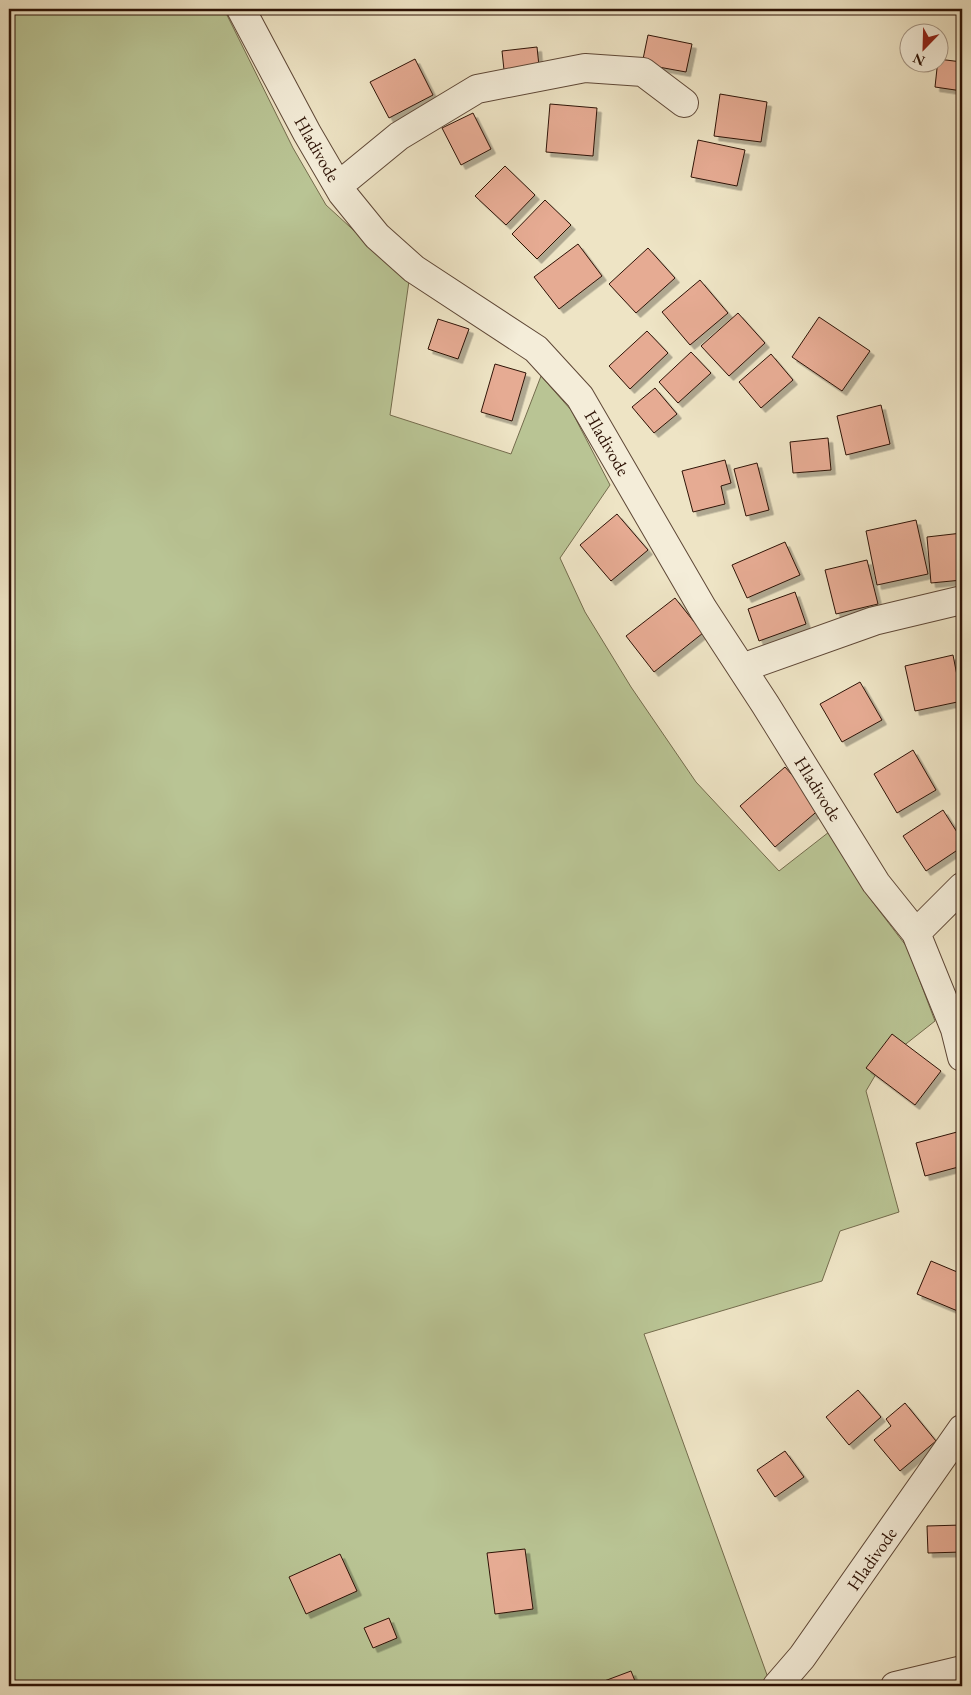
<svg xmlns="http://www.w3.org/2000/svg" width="971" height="1695" viewBox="0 0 971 1695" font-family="'EB Garamond',serif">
<defs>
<filter id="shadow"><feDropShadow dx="4.5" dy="4.5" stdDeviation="0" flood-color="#0004"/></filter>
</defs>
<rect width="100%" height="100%" fill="#eee4c5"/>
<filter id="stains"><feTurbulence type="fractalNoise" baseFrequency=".004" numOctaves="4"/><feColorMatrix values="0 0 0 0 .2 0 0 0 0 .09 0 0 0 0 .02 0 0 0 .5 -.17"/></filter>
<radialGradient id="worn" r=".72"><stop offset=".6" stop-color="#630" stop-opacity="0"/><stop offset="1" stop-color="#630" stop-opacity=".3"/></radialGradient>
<path fill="#b9c494" stroke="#746c4d" d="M9,9H224L293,148L326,205L409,281L390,415L511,454L541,376L571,410L610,485L560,558L585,612L631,687L696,782L779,871L829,832L868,896L907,947L935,1021L883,1062L866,1091L899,1212L840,1231L822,1281L644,1334L771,1686H9Z"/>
<path fill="#e6ab93" stroke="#2e1306" filter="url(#shadow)" d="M648,35L692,44L686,72L642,64Z
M537,47L539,66L504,70L502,51Z
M415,59L433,95L389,118L370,82Z
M938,59L962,62V91L935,87Z
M720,94L767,102L761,142L714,136Z
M550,104L597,108L593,156L546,152Z
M473,113L491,149L461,165L442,128Z
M698,140L745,150L737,186L691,177Z
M505,166L535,195L506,225L475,196Z
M545,200L571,225L537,259L512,234Z
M578,244L602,276L559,309L534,277Z
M648,248L675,278L636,313L609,284Z
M700,280L728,313L690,345L662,312Z
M738,313L765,343L729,376L701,346Z
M819,317L870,351L842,391L792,357Z
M438,319L469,329L458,359L428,349Z
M647,331L668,353L630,389L609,366Z
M691,352L711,373L678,403L659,382Z
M771,354L793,380L761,408L739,382Z
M495,364L526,373L512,421L481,412Z
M655,388L677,414L654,433L632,407Z
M881,405L890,444L846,455L837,416Z
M828,438L831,470L793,473L790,442Z
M725,460L731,483L721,486L725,504L693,512L682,471Z
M757,463L769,510L746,516L734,469Z
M617,514L648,550L611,581L580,545Z
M916,520L928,574L877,585L866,531Z
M962,533V580L931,583L927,537Z
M785,542L800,575L747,598L732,565Z
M867,560L878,604L836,614L825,570Z
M795,592L806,624L759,641L748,609Z
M675,598L703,633L654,672L626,636Z
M953,655L962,701L915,711L905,666Z
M860,682L882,720L842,742L820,704Z
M913,750L936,790L897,813L874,774Z
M785,767L821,808L775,847L740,806Z
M943,810L962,840V847L926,871L903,836Z
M892,1034L941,1071L915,1105L866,1068Z
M957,1132L962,1152V1166L925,1176L916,1143Z
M931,1261L962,1274V1306L960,1312L917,1294Z
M858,1390L881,1417L849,1445L826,1417Z
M905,1403L936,1441L900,1471L874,1440L891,1426L886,1419Z
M785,1451L804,1477L775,1497L757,1470Z
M962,1525V1552L928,1553L927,1526Z
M525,1549L533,1609L495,1614L487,1553Z
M340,1554L357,1591L306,1614L289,1577Z
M389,1618L397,1638L373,1648L364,1628Z
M631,1671L637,1686H591Z"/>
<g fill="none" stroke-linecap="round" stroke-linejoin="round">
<g stroke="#5e4736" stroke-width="30">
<path id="minor" d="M241,9L307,133L342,193L377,236L414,269L536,349L580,397L703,609L765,704L876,883L916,933L962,887
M338,186L399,136L477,89L585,68L643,72L684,103
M742,668L874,621L962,600
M916,933L955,1029L962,1057
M777,1686L802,1657L962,1429
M895,1686L962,1670"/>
</g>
<use href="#minor" stroke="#f4edd9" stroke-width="28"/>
</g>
<g text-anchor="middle" stroke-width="5" stroke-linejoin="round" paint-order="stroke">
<g font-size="18" fill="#2e1306" stroke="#f4edd9">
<text transform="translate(317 149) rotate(60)" y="6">Hladivode</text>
<text transform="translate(607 443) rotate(60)" y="6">Hladivode</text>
<text transform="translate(818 789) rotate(58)" y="6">Hladivode</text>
<text transform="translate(872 1559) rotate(-55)" y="6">Hladivode</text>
</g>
</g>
<rect width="971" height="1695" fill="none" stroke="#eee4c5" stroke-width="30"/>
<rect x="10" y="10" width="951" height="1675" fill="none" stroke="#2e1306" stroke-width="2.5"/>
<rect x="15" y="15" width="941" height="1665" fill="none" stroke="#2e1306"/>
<g transform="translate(924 48) rotate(203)"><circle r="24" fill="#f4edd9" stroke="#a59685"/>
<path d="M0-4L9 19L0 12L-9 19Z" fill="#8f2418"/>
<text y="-8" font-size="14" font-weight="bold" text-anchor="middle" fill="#2e1306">N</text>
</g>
<rect width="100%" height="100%" filter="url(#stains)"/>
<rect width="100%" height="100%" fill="url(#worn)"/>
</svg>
